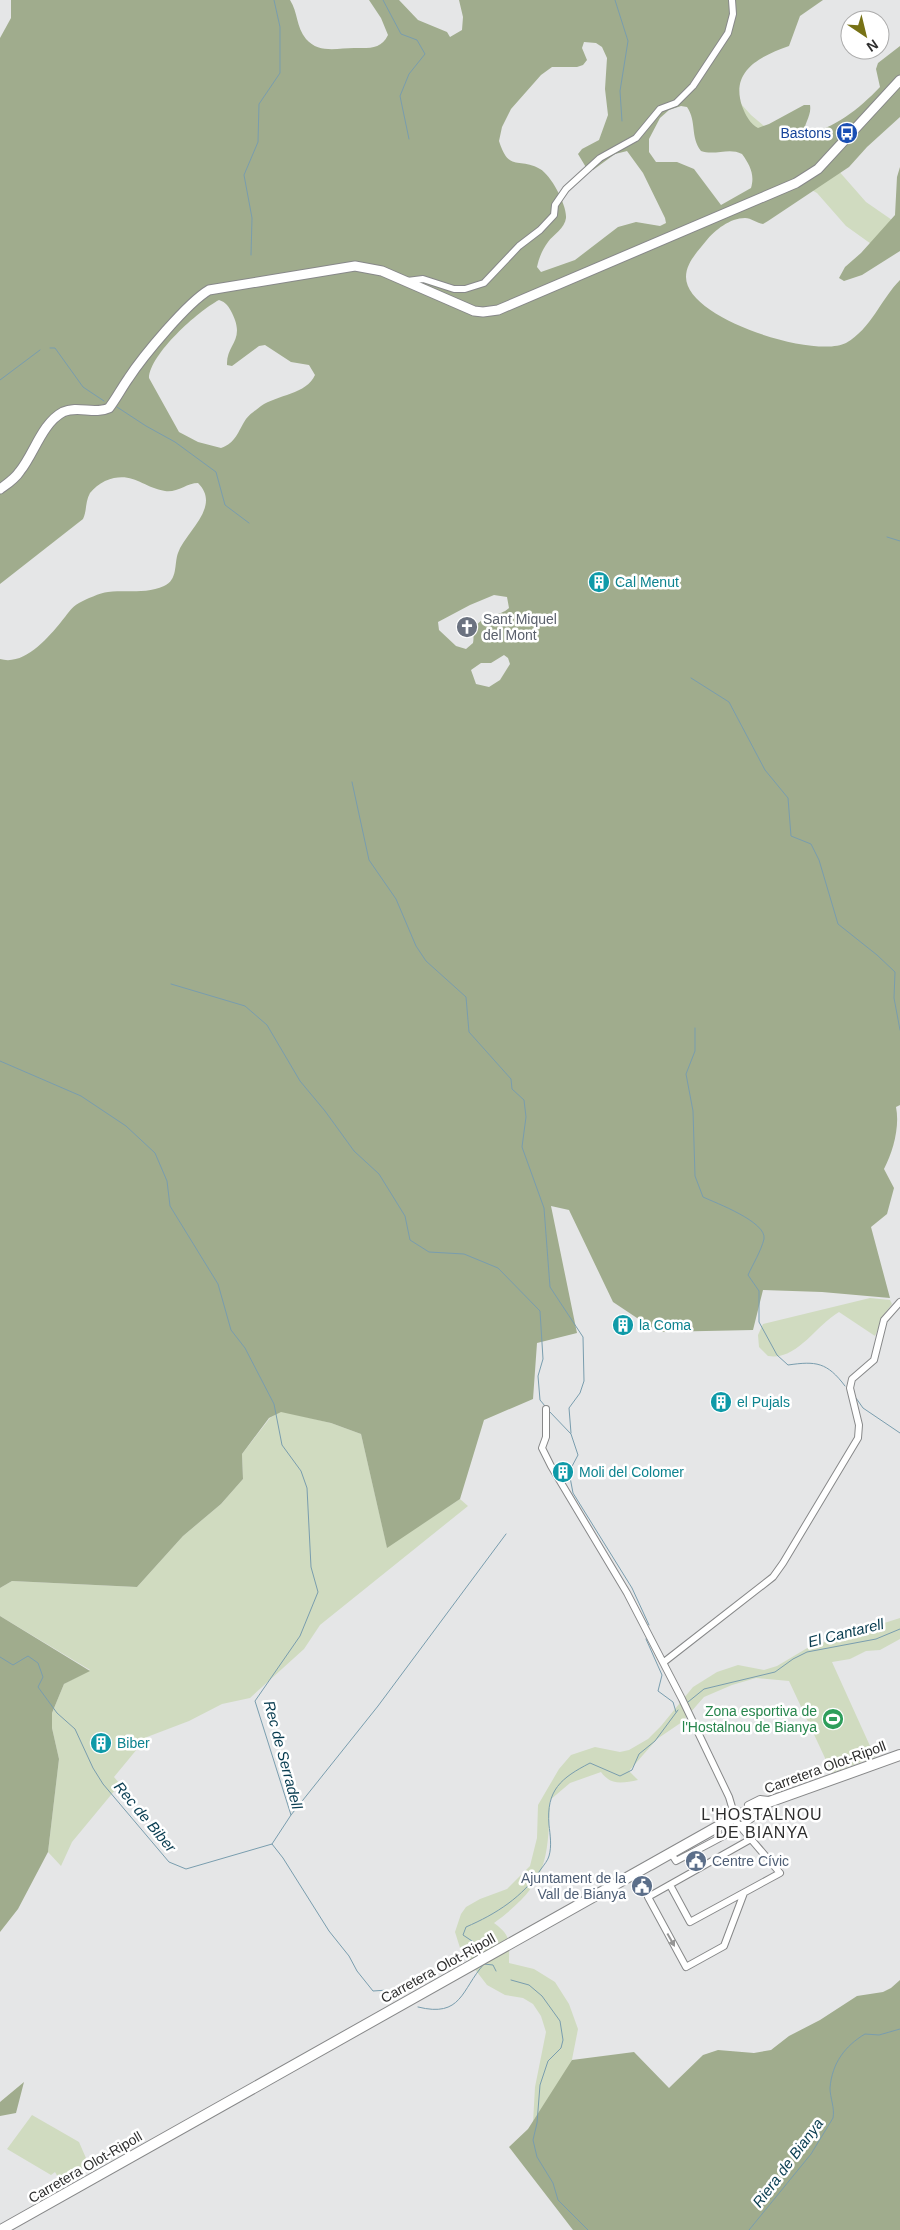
<svg xmlns="http://www.w3.org/2000/svg" width="900" height="2230" viewBox="0 0 900 2230" font-family="Arial,sans-serif">
<rect width="100%" height="100%" fill="#e5e6e7"/>
<path fill="#d0dbc0" d="M647,0L751,115L783,142L837,169L866,202L892,220L874,246L846,226L817,193L795,181Z
M870,1298L890,1300L892,1304L885,1313L875,1336L839,1312C815,1326 797,1361 768,1356L759,1347L758,1335L763,1324Z
M281,1411L331,1423L361,1434L387,1547L460,1499L468,1506L320,1625L304,1649L250,1698L222,1704L189,1721L147,1737L114,1777L120,1784L72,1842L61,1866L48,1852L59,1759L52,1728V1713L64,1684L90,1670L0,1616V1588L12,1581L137,1587L183,1536L221,1504L243,1479L242,1454L270,1418Z
M900,1618V1639L880,1650L866,1651L850,1659L832,1662L875,1757L832,1773L789,1681L756,1678L732,1685L704,1697L682,1722L657,1739L629,1771L638,1780C623,1783 611,1786 601,1772L570,1783L550,1800C548,1862 547,1884 494,1923C512,1936 509,1942 509,1963L534,1969L555,1982L569,2004L578,2029L566,2090L533,2123L535,2087L546,2032L541,2016L533,2004L523,1998L505,1995L487,1985L461,1951L455,1932L461,1914L466,1907L480,1899L507,1889L530,1866L537,1838L538,1805L559,1769L571,1755L595,1747L620,1752L629,1750L648,1739L661,1726L693,1687L717,1672L738,1665L764,1670L777,1666L809,1647Z
M32,2115L79,2142L89,2165L61,2182L55,2172L51,2175L7,2149Z"/>
<path fill="#a0ac8d" fill-rule="evenodd" d="M11,0H290C298,12 296,27 306,39C319,54 338,48 354,48C368,48 381,50 388,35L381,18L369,0H399L418,20L447,32L450,37L462,30L463,17L459,0H823L800,16L789,46C761,56 730,70 742,106C745,114 750,124 758,128L769,124L804,105H810C812,116 803,124 804,135C835,128 858,110 880,87L876,69L878,63L900,46V117L867,147L849,167L768,221L763,224C757,223 751,218 745,218C730,218 715,230 706,241C698,251 686,263 686,277C686,319 815,359 846,343C871,329 881,299 900,280V1105L896,1107C900,1127 893,1152 884,1169L894,1188L887,1214L871,1227L890,1298L822,1292L763,1290L753,1330L658,1332L613,1302L569,1210L551,1206L577,1333L537,1343L533,1399L484,1420L460,1499L387,1548L361,1434L331,1423L281,1412L269,1418L242,1454L243,1479L221,1504L183,1536L137,1587L12,1581L0,1588V659C24,666 47,639 61,622C67,615 71,607 79,603C86,599 100,593 108,592C126,590 147,594 164,586C178,580 174,564 178,553C185,532 222,507 198,483C187,483 177,493 165,491C141,487 132,470 105,481C99,484 94,488 90,493C85,502 87,511 83,519L0,584V38L11,18ZM584,42L596,43L602,47L607,58L605,89L608,115L599,140L582,149L578,154L587,169L593,170L615,154L627,151L643,173L665,218L666,223L660,226L636,222L618,227L575,260L541,272L537,267C539,258 542,250 548,242C553,235 565,228 566,218C567,205 551,175 540,169C519,157 509,173 499,141L502,127L511,109L541,75L552,67H577L583,65L587,60L582,48ZM681,106L687,107C697,122 690,136 701,151C715,156 729,147 742,154C750,165 755,175 751,188L721,205L694,169L677,162H656L649,152V139L660,118L669,110ZM219,300C226,302 229,307 232,313C246,341 226,344 227,365L232,366L259,346L265,345L291,362L309,365L315,375C307,394 277,395 261,406C256,410 250,414 246,419C238,431 236,443 221,448L198,442L179,432L149,378C150,354 198,311 219,300ZM494,595L507,597L509,608C500,617 479,615 474,630C473,634 474,638 473,643L466,649L456,646L439,630L438,622L470,605ZM504,655L508,658L510,664L500,680L489,687L476,684L471,670L481,663H491Z
M900,167V251L862,275L844,281L839,278L845,267L861,253L895,215L897,177Z
M0,1616L90,1671L64,1684L52,1713V1728L59,1759L48,1852L18,1909L0,1932Z
M900,1980V2230H573L509,2147L528,2129L572,2060L634,2052L669,2088L703,2055L718,2050L754,2053L771,2050L789,2036L820,2020L857,1996L883,1992L891,1988Z
M24,2082L16,2113L0,2116V2102Z"/>
<g fill="none" stroke-linecap="round" stroke-linejoin="round">
<path stroke="#799dae" stroke-width="1" d="M383,0L401,34L417,40L425,54L409,74L400,96L409,139
M615,0L628,41L620,91L622,121
M251,255L252,218L244,175L258,142L259,104L280,73V27L274,0
M50,348H55L83,387L104,401
M0,380L40,350
M117,407L146,426L175,442L216,472L225,505L249,523
M887,537L900,541
M691,678L729,702L765,770L788,798L791,836L811,844L819,860L838,924L877,955L895,972L894,998L900,1030
M352,782L369,860L396,899L416,946L426,961L466,997L469,1032L511,1079L512,1089L524,1100L526,1117L522,1147L544,1208L550,1287L583,1337L584,1381L580,1393L569,1408L571,1433
M171,984L245,1006L267,1025L300,1081L325,1111L354,1151L379,1174L405,1216L410,1240L429,1252L464,1254L498,1268L540,1311L543,1359L538,1376L540,1400L545,1406
M695,1028V1051L686,1074L693,1111L695,1176L703,1197C716,1203 767,1222 764,1239C761,1251 753,1264 748,1275L759,1291V1322L777,1355L788,1365C816,1361 827,1362 845,1386
M0,1061L81,1096L126,1126L155,1153L167,1181L170,1206L218,1284L231,1330L245,1348L274,1404L282,1445L301,1471L307,1488L311,1567L318,1592L300,1636L255,1701L291,1815L272,1844
M856,1398L863,1408L900,1433
M549,1411L571,1434L578,1455L569,1472L573,1493L632,1588L649,1625
M646,1639L662,1675L658,1691L673,1702L676,1712
M0,1657L13,1665L28,1656L38,1663L43,1677L38,1687L57,1713L75,1729L93,1768L103,1784L169,1862L186,1869L272,1844L283,1858L329,1931L349,1956L357,1971L373,1991L388,1990L398,1995
M688,1702L704,1689L775,1672L793,1659L807,1652L876,1639L900,1629
M291,1815L378,1706L506,1534
M480,1953L478,1945L463,1935L466,1927C496,1914 523,1897 541,1869C544,1865 548,1860 549,1856C552,1846 550,1834 549,1825C546,1790 561,1778 590,1763L620,1776L632,1770L639,1754L655,1741L678,1710
M511,1980L529,1985L542,1996L560,2021L563,2040L561,2048L548,2061L540,2085L537,2123L533,2140L537,2157L553,2183L558,2200L588,2230
M418,2007C462,2018 461,1990 484,1964L493,1965L496,1971
M749,2230L811,2154L833,2118C835,2108 830,2098 830,2088C832,2063 845,2046 865,2034L879,2035L900,2029"/>
<g stroke="#878889" stroke-width="8">
<path id="street" d="M407,281L423,279L454,289H465L484,283L519,246L540,230L554,215L555,205L566,189L600,158L636,138L660,109L676,103L693,86L728,33L733,14L732,0
M546,1409V1437L542,1448L551,1466L627,1593L682,1699L729,1797L735,1817
M664,1662L773,1577L783,1563L858,1438L859,1425L850,1388L852,1379L874,1360L884,1320L900,1302
M748,1805L760,1799L769,1800
M671,1853L676,1861C692,1852 763,1819 765,1804
M670,1885L690,1922L780,1873L733,1818
M744,1893L724,1946L686,1967L648,1897L751,1839"/>
</g>
<g stroke="#878889" stroke-width="11">
<path id="secondary" d="M0,489C7,484 15,479 20,471C34,454 42,423 63,412C78,405 94,415 109,408C116,399 121,389 128,379C143,356 187,303 209,290L355,266L382,271L474,311L483,312L498,310L796,183L818,169L900,80"/>
</g>
<g stroke="#878889" stroke-width="12">
<path id="primary" d="M1,2230L735,1817L755,1807L900,1755"/>
</g>
<use href="#street" stroke="#fff" stroke-width="6"/>
<use href="#secondary" stroke="#fff" stroke-width="9"/>
<use href="#primary" stroke="#fff" stroke-width="10"/>
</g>
<defs><path id="oneway-solid" d="M-6-.8H1V-3.2L6.5 0L1 3.2V.8H-6Z" transform="scale(1.25)"/></defs>
<use fill="#969696" href="#oneway-solid" transform="translate(671 1940) rotate(61)"/>
<defs>
<g id="bus-disc" transform="scale(1.125)"><circle r="9.5" fill="#1a4fb4" stroke="#fff"/><path d="M-5-6H5V4H4V6H2V4H-2V6H-4V4H-5ZM-3.5-4V0h7V-4ZM-3.5 1.2v1.5H-2V1.2ZM2 1.2v1.5H3.5V1.2Z" fill="#fff"/></g>
<g id="building-disc" transform="scale(1.125)"><circle r="9.5" fill="#0f9aa8" stroke="#fff"/><path d="M-4-6H4V6H1V3H-1V6H-4ZM-2.5-4.3h1.7v1.8h-1.7ZM.8-4.3h1.7v1.8H.8ZM-2.5-1h1.7V.8h-1.7ZM.8-1h1.7V.8H.8Z" fill="#fff"/></g>
<g id="church-disc" transform="scale(1.125)"><circle r="9.5" fill="#6b7280" stroke="#fff"/><path d="M-1.2-6h2.4v3.5h3.3v2.4h-3.3V6h-2.4V-.1h-3.3v-2.4h3.3Z" fill="#fff"/></g>
<g id="stadium-disc" transform="scale(1.125)"><circle r="9.5" fill="#2e9e5b" stroke="#fff"/><path d="M0-5a6.5 5 0 1 0 0 10a6.5 5 0 1 0 0-10ZM-3.5-1.8h7v3.6h-7Z" fill="#fff"/></g>
<g id="civic-disc" transform="scale(1.125)"><circle r="9.5" fill="#5c6f8a" stroke="#fff"/><path d="M-.6-6.5H3V-4.5H.6V-3L4-1V1h2V6H-6V1h2V-1L-.6-3ZM-1.2 2.5V6h2.4V2.5Z" fill="#fff"/></g>
</defs>
<g fill-rule="evenodd">
<use href="#bus-disc" x="847" y="133"/>
<use href="#building-disc" x="599" y="582"/>
<use href="#church-disc" x="467" y="627"/>
<use href="#building-disc" x="623" y="1325"/>
<use href="#building-disc" x="721" y="1402"/>
<use href="#building-disc" x="563" y="1472"/>
<use href="#stadium-disc" x="833" y="1719"/>
<use href="#building-disc" x="101" y="1743"/>
<use href="#civic-disc" x="696" y="1861"/>
<use href="#civic-disc" x="642" y="1886"/>
</g>
<g text-anchor="middle" stroke-width="5" stroke-linejoin="round" paint-order="stroke">
<g font-size="14" fill="#164399" stroke="#fff" text-anchor="end">
<text x="831" y="138">Bastons</text>
</g>
<g font-size="14" fill="#0d838f" stroke="#fff" text-anchor="start">
<text x="615" y="587">Cal Menut</text>
<text x="639" y="1330">la Coma</text>
<text x="737" y="1407">el Pujals</text>
<text x="579" y="1477">Moli del Colomer</text>
<text x="117" y="1748">Biber</text>
</g>
<g font-size="14" fill="#5b616d" stroke="#fff" text-anchor="start">
<text x="483" y="624">Sant Miquel<tspan x="483" dy="16">del Mont</tspan></text>
</g>
<g font-size="14" fill="#27864d" stroke="#fff" text-anchor="end">
<text x="817" y="1716">Zona esportiva de<tspan x="817" dy="16">l'Hostalnou de Bianya</tspan></text>
</g>
<g font-size="14" fill="#2e2e2e" stroke="#fff">
<text transform="translate(825 1767) rotate(-20)" y="5">Carretera Olot-Ripoll</text>
<text transform="translate(438 1968) rotate(-29)" y="5">Carretera Olot-Ripoll</text>
<text transform="translate(85 2167) rotate(-30)" y="5">Carretera Olot-Ripoll</text>
</g>
<g font-size="14" fill="#4e5e75" stroke="#fff" text-anchor="start">
<text x="712" y="1866">Centre Cívic</text>
<text x="626" y="1883" text-anchor="end">Ajuntament de la<tspan x="626" dy="16">Vall de Bianya</tspan></text>
</g>
<g font-size="15" font-style="italic" fill="#083c50" stroke="#fff">
<text transform="translate(846 1633) rotate(-14)" y="5">El Cantarell</text>
<text transform="translate(283 1755) rotate(75)" y="5">Rec de Serradell</text>
<text transform="translate(145 1817) rotate(50)" y="5">Rec de Biber</text>
<text transform="translate(788 2163) rotate(-53)" y="5">Riera de Bianya</text>
</g>
<g font-size="16" letter-spacing="1" fill="#2e2e2e" stroke="#fff">
<text x="762" y="1820">L'HOSTALNOU<tspan x="762" dy="18">DE BIANYA</tspan></text>
</g>
</g>
<g transform="translate(865 35) rotate(145)"><circle r="24" fill="#ffffff" stroke="#ababab"/>
<path d="M0-4L9 19L0 12L-9 19Z" fill="#777215"/>
<text y="-8" font-size="14" font-weight="bold" text-anchor="middle" fill="#2e2e2e">N</text>
</g>
</svg>
